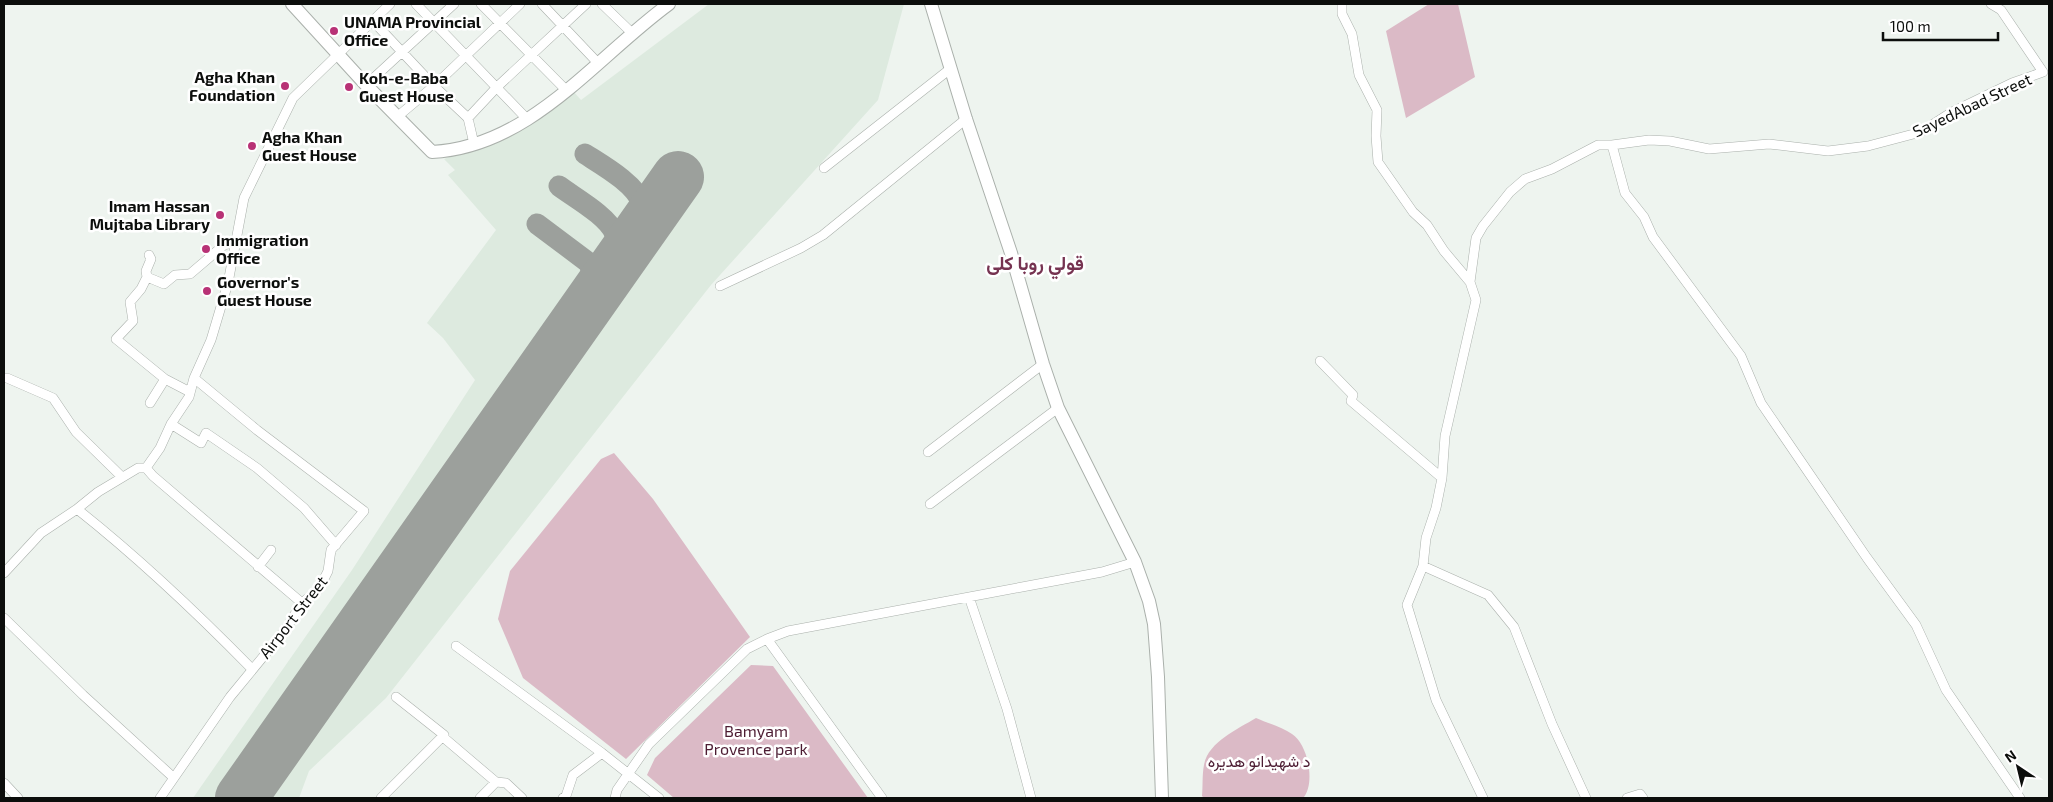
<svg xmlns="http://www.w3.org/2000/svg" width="2053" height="802" viewBox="0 0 2053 802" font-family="'Exo 2',Vazirmatn,sans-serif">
<rect width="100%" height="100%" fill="#eef4ef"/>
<path fill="#ddeadf" d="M709,4H904L878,100L711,285L386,698L309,771L299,798H193L352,570L475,380L443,338L427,323L496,230L448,175L455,170L444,159L487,142L573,91L581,100Z"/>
<path fill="#dbbac6" d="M1429,4H1458L1475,77L1406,118L1386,31Z
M614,453L653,499L750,637L626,759L523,678L498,619L510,571L601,459Z
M751,665L773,666L868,798H674L647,775L655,758Z
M1256,718C1267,723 1282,727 1292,734C1308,744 1316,784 1303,798H1204L1202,796C1203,786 1202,775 1204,765C1208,742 1238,729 1256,718Z"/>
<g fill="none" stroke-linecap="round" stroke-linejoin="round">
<path stroke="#9ca09c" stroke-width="21" d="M585,154C602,165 636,184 642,204C644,213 641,223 639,232
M559,186C575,198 608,216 615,234C620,244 618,254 616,265
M537,224L589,263L595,282L592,299"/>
<path stroke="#9ca09c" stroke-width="52" d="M241,798L678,177"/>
<g stroke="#aab0ab" stroke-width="10">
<path id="street" d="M416,4L528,120
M481,4L567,91
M542,4L597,62
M602,4L631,32
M1342,4V14L1352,34L1359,75L1377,110L1376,136L1378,162L1413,212L1427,225L1444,251L1470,282L1476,300L1445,436L1442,478L1436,508L1426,538L1423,566L1407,605L1436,700L1483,798
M372,20L434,86L468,118L474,144
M366,85L454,4
M397,117L434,86L520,4
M468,118L497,87L586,4
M1612,145L1625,193L1644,217L1653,237L1741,356L1761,403L1867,558L1916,625L1946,690L2020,798
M824,168L950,69
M149,255L151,259L146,271L147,277L141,289L130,302L133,321L116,339L165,379L190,392
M147,277L164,284L175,275L190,274L224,245L235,242
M1470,282L1476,238L1483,226L1510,192L1525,179L1552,169L1598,145H1612L1649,140L1670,141L1709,149L1769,144L1828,151L1868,146L1921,132L1952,112L2012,83L2043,72L2001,10L1991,4
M720,286L801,248L823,235L966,119
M1320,361L1353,395L1351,401L1442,478
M4,378H7L53,398L76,432L122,477
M150,403L165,379
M171,424L201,443L206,433L257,468L304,508L336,545
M928,452L1043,364
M146,468L153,476L302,603
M930,504L1058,408
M77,509C139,558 197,613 252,669
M1423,566L1488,595L1514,627L1552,724L1586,798
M258,567L271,550
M4,573L41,533L77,509L98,492L138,468H146L160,448L171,424L189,397L194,378L211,340L228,283L244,198L293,98L390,4
M969,597L1007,709L1031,798
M4,618L83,695L174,778
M767,639L882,798
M456,646L602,753L659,798
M396,697L444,735L443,737L496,782L506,783L522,798
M4,783L18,798
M160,798L230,697L285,630L302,603L319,589L328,571L331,550L364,511L257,430L194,378
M381,798L444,735
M480,798L496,782
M563,798L566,796L573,775L602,753
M615,798L617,790L649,744L747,649L767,639L788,631L1102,572L1135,562
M1627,798L1640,794L1643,798"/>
</g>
<g stroke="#aab0ab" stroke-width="14">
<path id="secondary" d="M292,4L366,85L432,152C530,147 595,58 669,4
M931,4L966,119L1011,253L1043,364L1058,408L1135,562L1149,601L1154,624L1158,677L1162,798"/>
</g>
<use href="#street" stroke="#fff" stroke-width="9"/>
<use href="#secondary" stroke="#fff" stroke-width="12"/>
</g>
<g fill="#b83276" stroke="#fff" stroke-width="2">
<circle cx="334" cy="31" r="5"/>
<circle cx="285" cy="86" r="5"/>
<circle cx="349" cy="87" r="5"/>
<circle cx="252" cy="146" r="5"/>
<circle cx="220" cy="215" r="5"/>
<circle cx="206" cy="249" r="5"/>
<circle cx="207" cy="291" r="5"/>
</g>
<g text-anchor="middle" stroke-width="5" stroke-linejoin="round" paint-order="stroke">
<g font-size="16" font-weight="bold" fill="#0c0e0c" stroke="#fff" text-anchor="start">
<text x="344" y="28">UNAMA Provincial<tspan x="344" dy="18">Office</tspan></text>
<text x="275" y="83" text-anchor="end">Agha Khan<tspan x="275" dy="18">Foundation</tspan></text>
<text x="359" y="84">Koh-e-Baba<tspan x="359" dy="18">Guest House</tspan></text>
<text x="262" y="143">Agha Khan<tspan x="262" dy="18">Guest House</tspan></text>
<text x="210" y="212" text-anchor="end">Imam Hassan<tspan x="210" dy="18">Mujtaba Library</tspan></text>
<text x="216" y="246">Immigration<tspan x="216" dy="18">Office</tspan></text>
<text x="217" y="288">Governor's<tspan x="217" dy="18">Guest House</tspan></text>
</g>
<g font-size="16" fill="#0c0e0c" stroke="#fff">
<text transform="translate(1972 105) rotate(-25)" y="6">SayedAbad Street</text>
<text transform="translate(293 617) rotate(-52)" y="6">Airport Street</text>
</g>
<g font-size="16" fill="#4c1c32" stroke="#fff">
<text x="756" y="737">Bamyam<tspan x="756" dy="18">Provence park</tspan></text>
<text x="1259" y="767">د شهیدانو هدیره</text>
</g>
<g font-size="19" font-weight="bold" fill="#763351" stroke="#fff">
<text x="1035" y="270">قولي روبا کلی</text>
</g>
</g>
<rect width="2053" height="802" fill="none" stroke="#0c0e0c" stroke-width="10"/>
<g transform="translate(2018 767) rotate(325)" stroke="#ffffff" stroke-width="4" paint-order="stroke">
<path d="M0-4L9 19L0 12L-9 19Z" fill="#0c0e0c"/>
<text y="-8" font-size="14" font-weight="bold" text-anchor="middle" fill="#0c0e0c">N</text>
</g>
<path d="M1883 32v8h115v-8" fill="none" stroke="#0c0e0c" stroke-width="2.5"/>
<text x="1890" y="32" font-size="15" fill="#0c0e0c" stroke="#ffffff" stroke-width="4" paint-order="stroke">100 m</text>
</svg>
